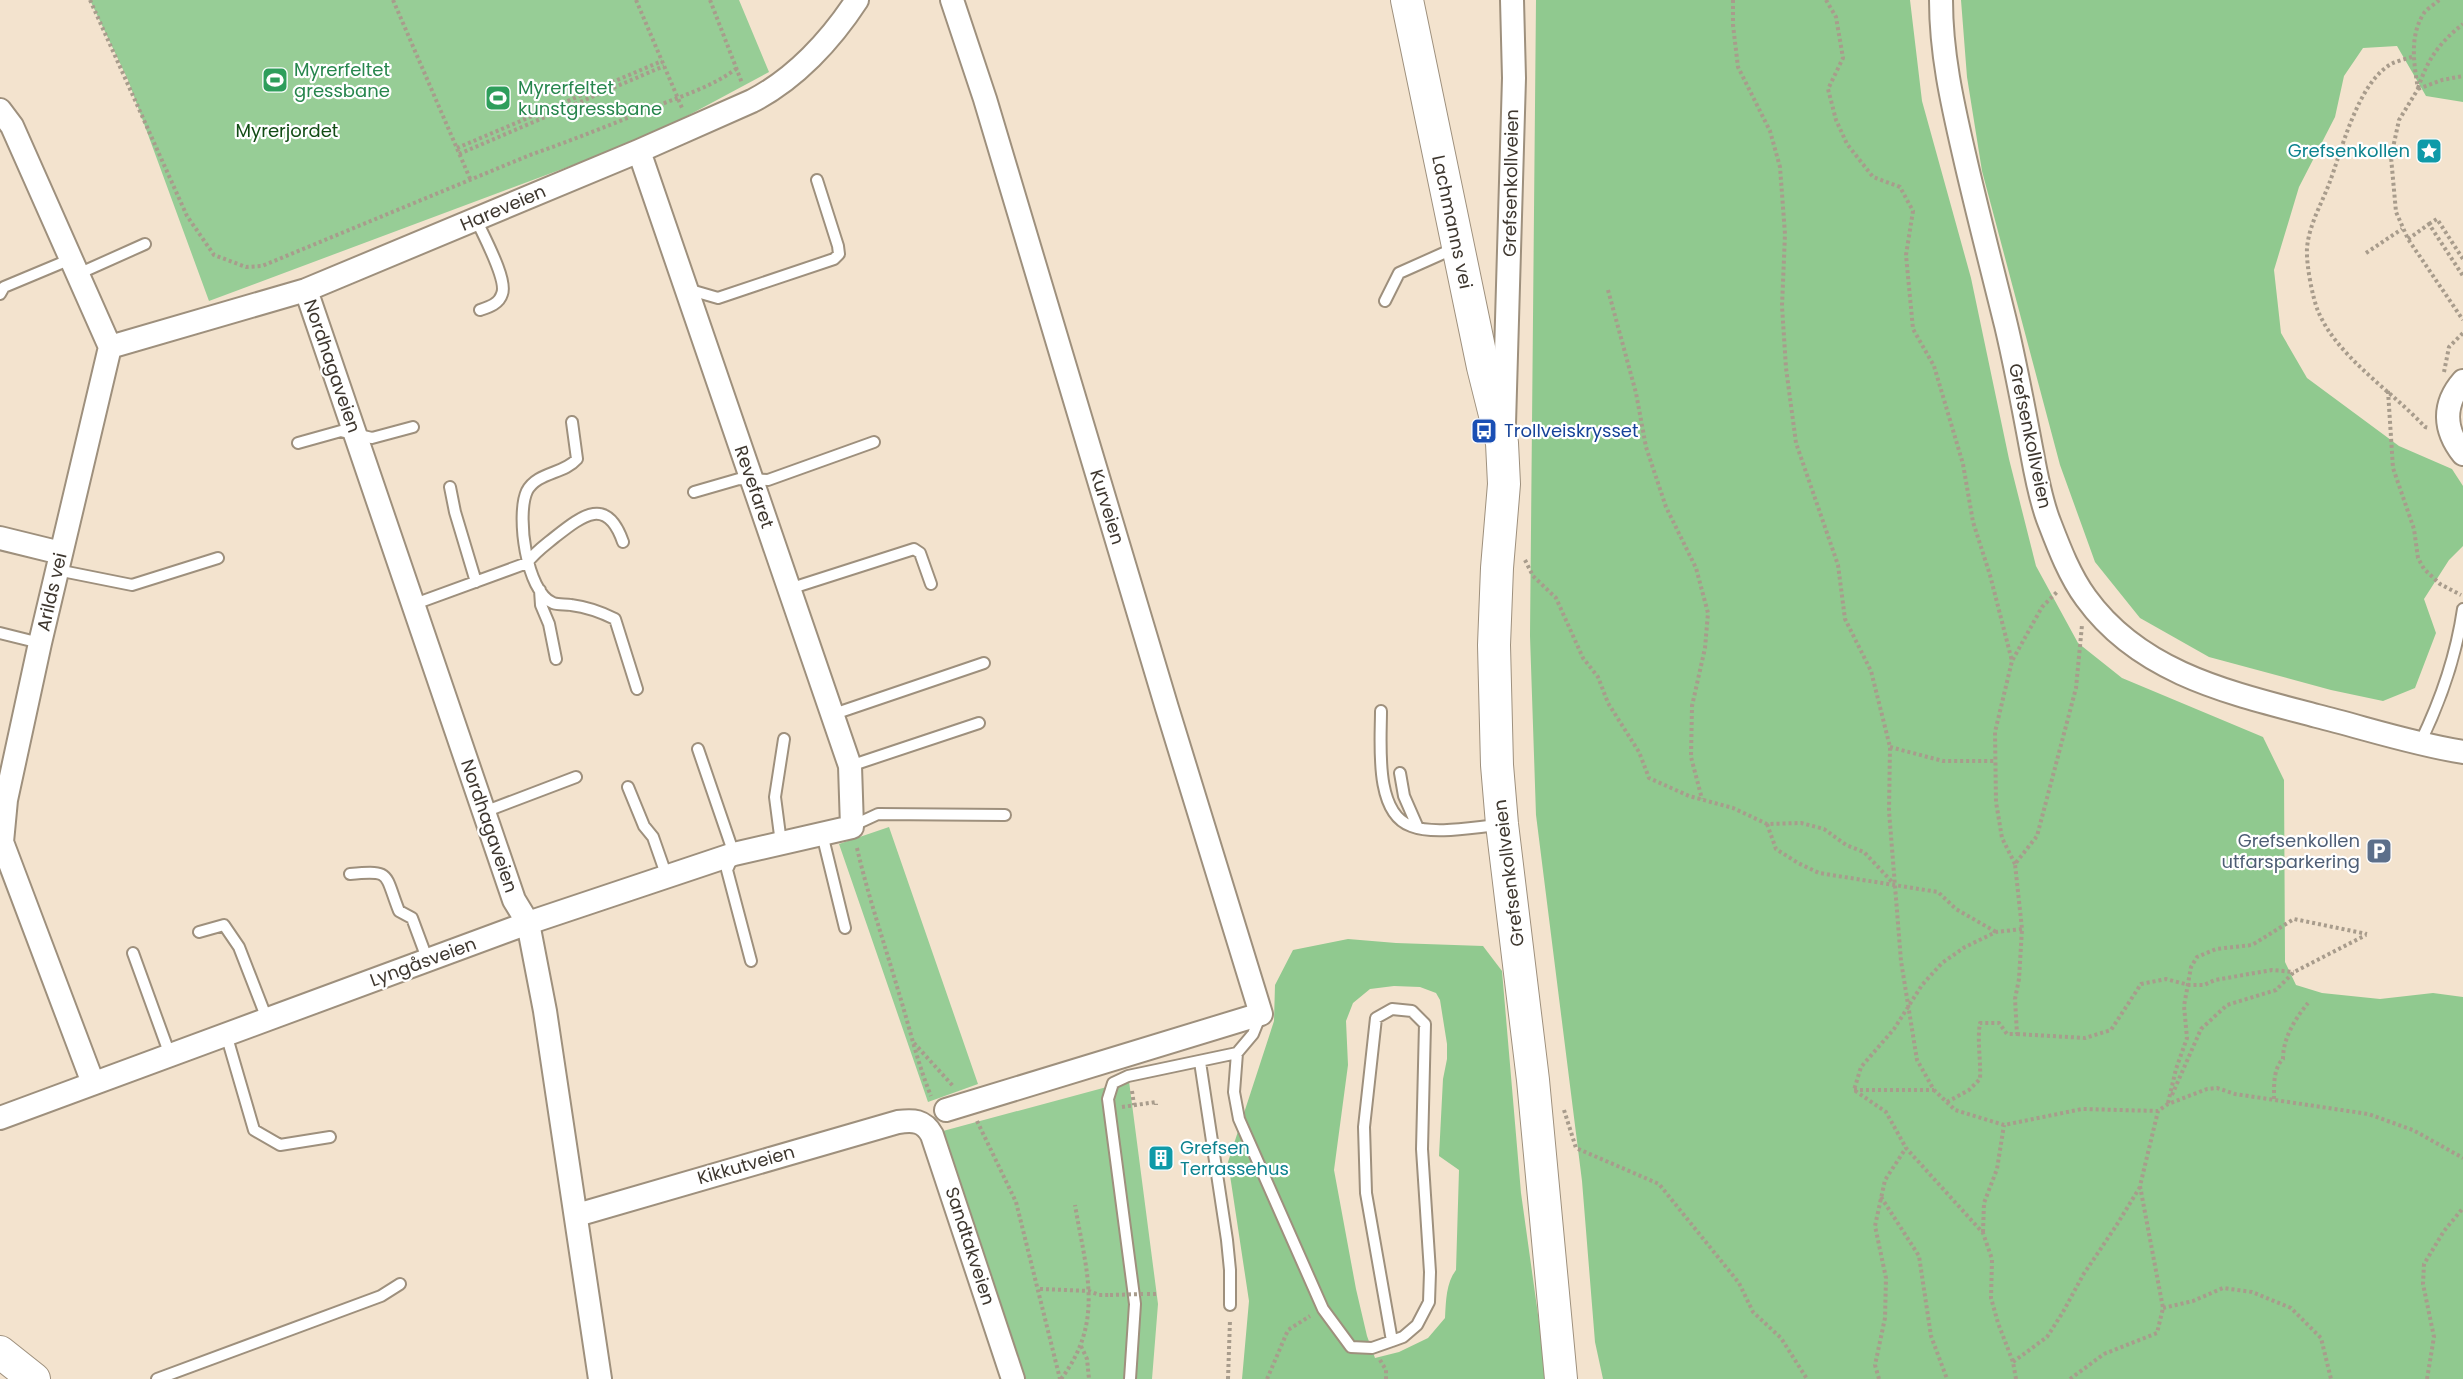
<svg xmlns="http://www.w3.org/2000/svg" width="2463" height="1379" viewBox="0 0 2463 1379" font-family="Poppins,sans-serif">
<rect width="100%" height="100%" fill="#f3e3ce"/>
<path fill="#97cd96" d="M90,0H739L769,72L648,137L209,301L128,80Z
M889,827L978,1084L928,1102L839,844Z
M1129,1081L1158,1304L1152,1379H1016L943,1131Z"/>
<path fill="#90c98f" fill-rule="evenodd" d="M1536,0H1910L1922,101L1971,278L2009,459L2036,566L2078,643L2122,678L2263,737L2284,780L2285,962L2296,985L2322,993L2380,999L2433,993L2463,997V1379H1603L1595,1342L1582,1181L1536,815L1530,636Z
M1961,0H2463V102L2426,96L2397,46L2363,48L2344,76L2335,117L2299,187L2274,270L2281,333L2307,378L2399,446L2452,469L2463,486V546L2449,560L2424,599L2436,633L2415,688L2383,701L2331,690L2209,657L2140,618L2095,562L2060,465L1982,171L1967,77Z
M1348,939L1396,943L1483,946L1502,971L1521,1193L1547,1379H1242L1249,1301L1228,1162L1274,1021L1275,985L1293,950ZM1394,986L1420,987L1436,993L1440,1000L1447,1044V1059L1443,1079L1439,1156L1459,1170L1456,1270C1446,1283 1446,1301 1445,1318L1428,1338L1399,1352L1375,1358L1367,1336L1356,1289L1334,1170L1348,1065L1346,1021L1353,1003L1370,989Z"/>
<g fill="none" stroke-linecap="round" stroke-linejoin="round">
<g stroke="#9e907d" stroke-width="14">
<path id="lane" d="M476,219C483,235 508,280 502,294C499,304 489,307 480,310
M78,274L145,244
M687,289L718,298L834,259L839,254L838,246L817,180
M0,294L4,287L71,259
M1385,301L1399,273L1455,248
M572,422L577,459C564,474 537,472 527,491C516,514 526,592 553,603C558,605 566,604 571,605C587,607 601,612 615,619L637,689
M298,443L341,431L372,438L413,427
M450,487L455,512L476,582
M694,492L739,479L768,480L874,442
M57,570L132,585L218,558
M789,589L914,549L920,553L931,584
M540,590L541,605L549,624L556,659
M412,605L527,563C535,552 544,546 555,537C583,515 607,496 623,542
M0,633L40,643
M1381,711C1381,743 1374,813 1411,826C1434,835 1474,827 1499,825
M831,715L984,663
M2420,743C2441,700 2456,657 2463,609
M698,749L734,854L727,870L751,961
M850,766L979,723
M1400,773L1404,796L1418,828
M628,787L644,826L653,837L667,877
M484,812L576,777
M852,826L878,814L1005,815
M822,834L845,928
M781,843L775,797L784,739
M350,874C392,870 384,873 399,911L412,918L428,961
M199,932L224,925L239,947L267,1019
M133,953L170,1055
M226,1034L254,1130L280,1145L330,1137
M1237,1053L1234,1092L1239,1119L1323,1309L1351,1347L1372,1348L1392,1341L1366,1193L1364,1127L1376,1018L1392,1009L1412,1011L1425,1024L1422,1149L1430,1272L1429,1302L1417,1325L1403,1337L1392,1341
M1200,1062L1227,1240L1230,1270V1305
M157,1379L381,1296L400,1284
M1130,1379L1135,1304L1108,1099L1113,1083L1128,1076L1237,1053L1253,1034L1261,1014"/>
</g>
<g stroke="#9e907d" stroke-width="26">
<path id="street" d="M1941,0C1941,53 1952,102 1964,154C1977,211 1992,268 2006,325C2016,367 2024,410 2032,453C2036,475 2040,497 2048,519C2058,545 2069,575 2086,598C2141,674 2231,693 2317,716C2365,728 2413,744 2463,752
M0,110L12,126L110,347L40,643L6,800L2,842L93,1083
M306,290L514,900L528,923L545,1011L600,1379
M110,347L306,290L639,151L752,101C795,79 831,40 857,0
M2463,381C2442,405 2444,430 2463,454
M1504,424L1514,78L1512,0
M0,538L61,553
M946,1110L1261,1014L1167,708L985,99L952,0
M0,1118L528,923L734,854L852,827L850,766L639,151
M577,1215L898,1122C913,1120 924,1120 932,1135L1013,1379"/>
</g>
<g stroke="#9e907d" stroke-width="34">
<path id="secondary" d="M1407,0L1483,367L1502,443L1504,484L1497,568L1494,645L1497,765L1502,824L1533,1080L1561,1379
M0,1352L34,1379"/>
</g>
<path stroke="#a89c8c" stroke-width="4" stroke-dasharray="3 3" stroke-linecap="butt" d="M90,0L187,216L214,255L246,267L262,266L530,155C573,140 615,123 657,106C684,95 714,86 737,68
M393,0L471,181
M636,0L682,108
M710,0L742,83
M1733,0V25L1738,67L1770,131L1780,167L1785,234L1782,306L1786,368L1796,443L1838,565L1845,619L1871,671L1890,747L1889,811L1901,961L1917,1060L1934,1090L1955,1110L2004,1125L2082,1109L2158,1111L2168,1104L2207,1089L2217,1088L2235,1094L2368,1114L2413,1130L2463,1158
M1826,0L1836,17L1843,58L1828,89L1836,120L1847,144L1873,177L1900,187L1913,211L1906,255L1913,329L1934,366L1963,464L1973,522L1990,575L2012,661
M2439,0C2435,4 2428,8 2424,13C2409,36 2414,64 2418,89L2399,120L2391,157L2396,212L2408,239L2463,320
M2412,57C2405,59 2397,61 2391,64C2357,84 2342,150 2329,184C2321,205 2309,225 2307,248C2306,263 2312,296 2318,311C2337,357 2392,391 2425,427L2429,428
M2418,88C2428,59 2438,44 2463,24
M2418,89L2442,80L2463,76
M457,148L662,61
M459,154L664,66
M2429,224L2437,219L2463,259
M2408,239L2429,224L2463,276
M2366,253L2402,229
M1608,290L1636,393L1646,447L1666,507L1696,568L1708,613L1705,648L1692,706L1691,757L1702,799
M2444,372L2449,347L2463,333
M2388,391L2393,468L2414,529L2418,558L2424,569L2440,584L2461,595
M1525,560L1533,576L1556,598L1583,658L1598,677L1608,703L1639,752L1649,778L1689,796L1733,808L1767,824L1801,823L1824,829L1846,845L1864,852L1894,884
M1890,747L1943,761H1995
M1767,824L1776,849L1798,863L1819,873L1938,892L1956,909L1996,932
M857,848C868,896 884,942 898,990C909,1025 917,1062 931,1096
M2015,864L2002,838L1996,802L1995,732L2012,661L2042,607L2057,592
M2017,1034L2085,1038L2111,1030L2141,984L2166,979L2189,985H2204L2215,980L2272,970L2294,972
M914,1043L953,1086
M1854,1090H1934
M1132,1091L1134,1105
M2172,1095L2201,1029L2227,1005L2276,990L2294,972L2366,935
M2274,1099C2274,1086 2273,1069 2283,1059C2283,1038 2295,1019 2308,1003
M1947,1102L1969,1090L1980,1079C1981,1060 1977,1042 1980,1023H1999L2007,1034H2017L2015,999L2019,979L2022,929L2015,864L2037,836L2076,688L2082,625
M2168,1103L2176,1069L2187,1038L2184,1006L2191,967L2197,957L2216,949L2252,945L2294,919L2367,934
M1122,1107L1156,1102V1105
M1564,1110L1576,1148L1659,1184L1739,1283L1753,1312L1781,1338L1807,1379
M977,1121L1016,1202L1060,1379
M1881,1197L1919,1256L1931,1336L1947,1379
M1983,1232L1984,1203L1997,1169L2004,1125
M1040,1289L1089,1291L1099,1295H1110
M1147,1294H1157
M2163,1308L2193,1301L2223,1288L2252,1292L2291,1308L2321,1338L2331,1379
M1081,1346L1087,1359L1089,1379
M1380,1360L1386,1370V1379
M2013,1362L2047,1337L2063,1312L2083,1275L2116,1226L2140,1187
M1061,1379C1105,1321 1086,1271 1075,1205
M1228,1379L1230,1320
M1267,1379L1288,1330L1310,1316
M1879,1379L1875,1365L1885,1318L1886,1278L1875,1226L1885,1180L1906,1148
M2016,1379L2013,1362L1998,1323L1991,1298L1992,1259L1983,1233L1906,1148L1886,1112L1854,1090L1861,1067L1894,1029L1922,985L1942,963L1965,947L1996,932L2022,929
M2070,1379L2104,1354L2157,1333L2163,1308L2140,1186L2158,1111
M2427,1379L2434,1337L2423,1284L2424,1264L2444,1231L2463,1208"/>
<use href="#lane" stroke="#fff" stroke-width="10"/>
<use href="#street" stroke="#fff" stroke-width="22"/>
<use href="#secondary" stroke="#fff" stroke-width="32"/>
<path stroke="#a89c8c" stroke-width="4" stroke-dasharray="3 3" stroke-linecap="butt" d="M1110,1295L1143,1294"/>
</g>
<defs>
<g id="stadium-square" transform="scale(1.35)"><rect x="-9" y="-9" width="18" height="18" rx="4" fill="#2e9e5b" stroke="#fff"/><path d="M0-5a6.5 5 0 1 0 0 10a6.5 5 0 1 0 0-10ZM-3.5-1.8h7v3.6h-7Z" fill="#fff"/></g>
<g id="sight-square" transform="scale(1.35)"><rect x="-9" y="-9" width="18" height="18" rx="4" fill="#0f9aa8" stroke="#fff"/><path d="M0-6L1.8-2.2L6-1.7L2.9 1.2L3.7 5.4L0 3.3L-3.7 5.4L-2.9 1.2L-6-1.7L-1.8-2.2Z" fill="#fff"/></g>
<g id="bus-square" transform="scale(1.35)"><rect x="-9" y="-9" width="18" height="18" rx="4" fill="#1a4fb4" stroke="#fff"/><path d="M-5-6H5V4H4V6H2V4H-2V6H-4V4H-5ZM-3.5-4V0h7V-4ZM-3.5 1.2v1.5H-2V1.2ZM2 1.2v1.5H3.5V1.2Z" fill="#fff"/></g>
<g id="parking-square" transform="scale(1.35)"><rect x="-9" y="-9" width="18" height="18" rx="4" fill="#5c6f8a" stroke="#fff"/><path d="M-3.5-5.5H1a3.5 3.5 0 0 1 0 7H-1V5.5H-3.5ZM-1-3.4V-.6H.8a1.4 1.4 0 0 0 0-2.8Z" fill="#fff"/></g>
<g id="building-square" transform="scale(1.35)"><rect x="-9" y="-9" width="18" height="18" rx="4" fill="#0f9aa8" stroke="#fff"/><path d="M-4-6H4V6H1V3H-1V6H-4ZM-2.5-4.3h1.7v1.8h-1.7ZM.8-4.3h1.7v1.8H.8ZM-2.5-1h1.7V.8h-1.7ZM.8-1h1.7V.8H.8Z" fill="#fff"/></g>
</defs>
<g fill-rule="evenodd">
<use href="#stadium-square" x="275" y="80"/>
<use href="#stadium-square" x="498" y="98"/>
<use href="#sight-square" x="2429" y="151"/>
<use href="#bus-square" x="1484" y="431"/>
<use href="#parking-square" x="2379" y="851"/>
<use href="#building-square" x="1161" y="1158"/>
</g>
<g text-anchor="middle" stroke-width="4.5" stroke-linejoin="round" paint-order="stroke">
<g font-size="18" fill="#27864d" stroke="#fff" text-anchor="start">
<text x="294" y="76">Myrerfeltet<tspan x="294" dy="21">gressbane</tspan></text>
<text x="518" y="94">Myrerfeltet<tspan x="518" dy="21">kunstgressbane</tspan></text>
</g>
<g font-size="18" fill="#124c15" stroke="#fff">
<text x="287" y="137">Myrerjordet</text>
</g>
<g font-size="18" fill="#0d838f" stroke="#fff" text-anchor="end">
<text x="2410" y="157">Grefsenkollen</text>
<text x="1180" y="1154" text-anchor="start">Grefsen<tspan x="1180" dy="21">Terrassehus</tspan></text>
</g>
<g font-size="18" fill="#3e372f" stroke="#fff">
<text transform="translate(1511 183) rotate(-89)" y="6">Grefsenkollveien</text>
<text transform="translate(503 208) rotate(-23)" y="6">Hareveien</text>
<text transform="translate(1452 222) rotate(78)" y="6">Lachmanns vei</text>
<text transform="translate(332 366) rotate(71)" y="6">Nordhagaveien</text>
<text transform="translate(2030 436) rotate(78)" y="6">Grefsenkollveien</text>
<text transform="translate(754 487) rotate(71)" y="6">Revefaret</text>
<text transform="translate(1107 507) rotate(73)" y="6">Kurveien</text>
<text transform="translate(52 592) rotate(-77)" y="6">Arilds vei</text>
<text transform="translate(489 826) rotate(71)" y="6">Nordhagaveien</text>
<text transform="translate(1509 873) rotate(-97)" y="6">Grefsenkollveien</text>
<text transform="translate(423 962) rotate(-20)" y="6">Lyngåsveien</text>
<text transform="translate(746 1165) rotate(-16)" y="6">Kikkutveien</text>
<text transform="translate(970 1246) rotate(72)" y="6">Sandtakveien</text>
</g>
<g font-size="18" fill="#164399" stroke="#fff" text-anchor="start">
<text x="1504" y="437">Trollveiskrysset</text>
</g>
<g font-size="18" fill="#4e5e75" stroke="#fff" text-anchor="end">
<text x="2360" y="847">Grefsenkollen<tspan x="2360" dy="21">utfarsparkering</tspan></text>
</g>
</g>
</svg>
